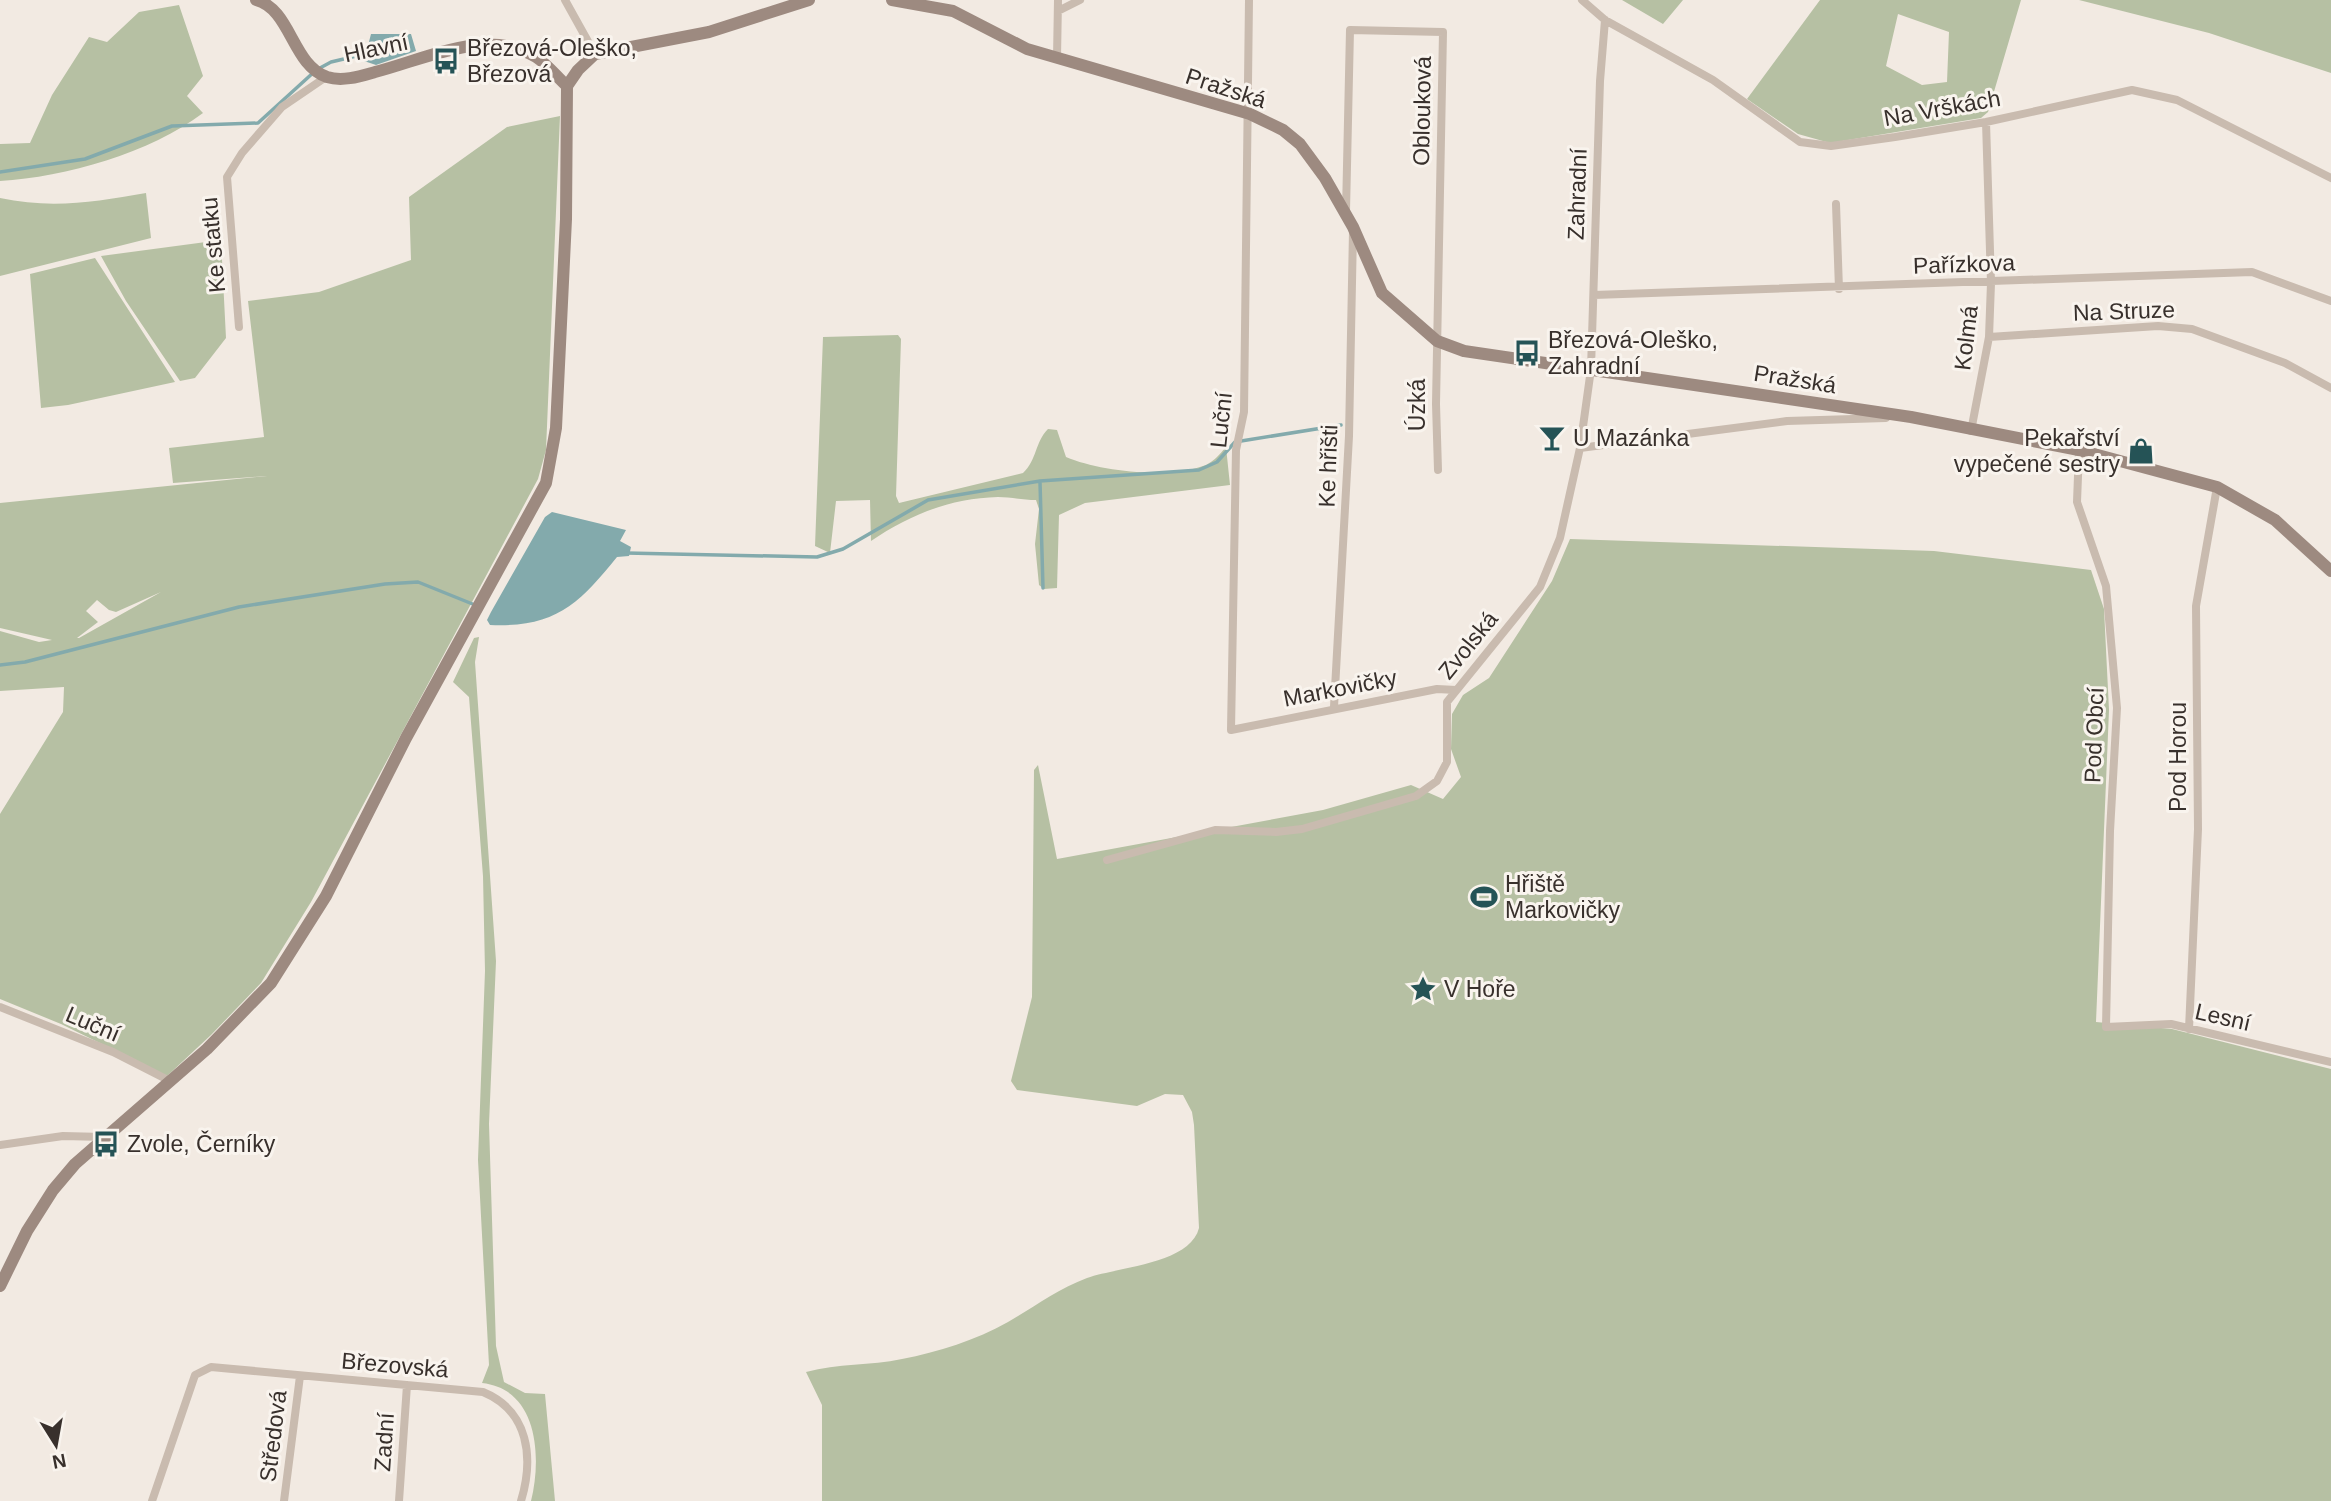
<svg xmlns="http://www.w3.org/2000/svg" width="2331" height="1501" viewBox="0 0 2331 1501" font-family="Helvetica,sans-serif">
<rect width="100%" height="100%" fill="#f2eae2"/>
<path fill="#b6c0a3" fill-rule="evenodd" d="M1622,0H1683L1663,24Z
M1820,0H2021L1988,112L1981,118L1830,143L1798,134L1747,99ZM1898,14L1949,32L1947,82L1922,85L1886,66Z
M2079,0H2331V73L2209,33Z
M179,5L203,76L187,96L203,113C150,153 66,177 0,181V144L30,143L52,95L89,37L107,42L139,12Z
M560,116L546,450L538,479L311,902L261,983L211,1035L167,1076L61,1024L0,999V814L63,712L64,687L0,691V631L39,642L52,640L0,628V503L267,476L173,483L169,448L264,437L248,301L319,292L411,260L409,197L507,127ZM161,592L79,638H77L98,622L86,611L97,600L109,610L116,612Z
M146,193L151,238L0,276V198C51,209 96,202 146,193Z
M221,240L226,338L195,378L180,381L126,301L101,256Z
M95,258L175,382L68,405L41,408L30,274Z
M898,335L901,339L896,496L899,503L1023,473C1037,460 1035,442 1048,429L1057,430L1066,457C1101,472 1170,479 1206,465C1214,461 1220,454 1226,447L1230,485L1085,503L1059,515L1057,588L1044,589L1039,585L1035,544L1039,509L1036,500C1023,500 1010,497 998,497C951,498 909,515 871,541L870,500L836,501L830,553L815,546L823,337Z
M1570,539L1934,551L2091,570L2104,609L2109,710L2096,1022L2172,1029L2331,1069V1501H822V1405L806,1372C838,1363 870,1366 902,1359C938,1352 976,1340 1008,1322C1034,1307 1058,1289 1087,1278C1118,1267 1190,1264 1199,1228L1194,1125L1192,1112L1183,1095L1165,1094L1137,1106L1017,1090L1011,1081L1032,997L1034,770L1038,765L1057,859L1323,810L1411,785L1443,799L1461,777L1451,749L1452,714L1463,695L1489,678L1552,581Z
M479,637L475,662L496,961L489,1124L496,1346L504,1382L525,1393L545,1394L555,1501H531C542,1457 538,1389 482,1383L489,1365L478,1160L485,971L483,876L469,697L453,682L474,638Z"/>
<path fill="#83aaac" d="M371,34H411L416,51L376,65L364,61Z
M552,512L626,530L620,541L631,547L629,556L617,557C579,604 555,628 490,625L487,620L491,612L545,517Z"/>
<g fill="none" stroke-linecap="round" stroke-linejoin="round">
<path stroke="#83aaac" stroke-width="3.5" d="M320,68L331,62L365,54
M0,172L85,159L172,126L258,123L314,72
M1040,482L1043,588
M626,553L817,557L843,549L928,500L1040,481L1199,470L1217,462L1235,442L1341,425
M0,665L25,662L239,607L385,584L418,582L475,605"/>
<path stroke="#c9bbaf" stroke-width="8" d="M565,0L595,54
M1249,0L1244,412L1236,450L1231,730L1437,689L1456,690
M1582,0L1605,20L1713,80L1800,142L1831,146L1895,137L1986,122L2132,90L2177,100L2331,178
M1058,11L1080,0
M1057,58L1058,0
M1836,204L1839,289
M1346,211L1350,30L1443,32L1436,404L1438,470
M1594,295L2252,272L2331,301
M239,327L227,177L242,153L282,107L326,77
M1989,337L2158,326L2192,329L2285,363L2331,388
M1971,431L1989,337L1991,283L1986,122
M1580,448L1787,421L1886,418
M2079,450L2077,502L2106,586L2117,708L2110,831L2106,1027L2171,1024L2331,1062
M1334,707L1349,436L1353,231
M1107,860L1215,830L1276,832L1302,829L1416,796L1437,781L1447,762V702L1540,587L1560,538L1580,448L1591,369L1600,81L1605,20
M0,1007L113,1052L170,1081
M2189,1029L2198,829L2196,606L2217,487
M0,1145L63,1136L104,1137
M152,1501L195,1375L211,1367L483,1392C529,1411 534,1458 521,1501
M284,1501L300,1376
M399,1501L407,1385"/>
<path stroke="#9d8a80" stroke-width="12" d="M256,0C291,9 292,65 327,77C343,82 361,76 375,72C426,59 487,27 536,57C547,64 557,77 567,86
M892,0L953,11L1027,49L1250,114L1283,130L1300,144L1325,178L1353,227L1382,293L1437,341L1464,351L1911,417L2079,450L2217,487L2275,520L2331,571
M567,86L578,70L595,54L709,32L809,0
M0,1286L27,1231L53,1190L75,1164L207,1049L271,983L326,896L406,738L546,483L556,428L566,219L567,86"/>
</g>
<defs>
<g id="bus-bare" transform="scale(2.1)"><path d="M-5-6H5V4H4V6H2V4H-2V6H-4V4H-5ZM-3.5-4V0h7V-4ZM-3.5 1.2v1.5H-2V1.2ZM2 1.2v1.5H3.5V1.2Z" fill="#255356" stroke="#f9f4ee" stroke-width="2.5" paint-order="stroke"/></g>
<g id="bar-bare" transform="scale(2.1)"><path d="M-6-5H6L.8 .8V4.5H3.5V6h-7V4.5H-.8V.8Z" fill="#255356" stroke="#f9f4ee" stroke-width="2.5" paint-order="stroke"/></g>
<g id="shop-bare" transform="scale(2.1)"><path d="M-5-2.5h2.3a2.7 3.5 0 0 1 5.4 0H5L5.5 6h-11ZM-1.5-2.5h3a1.5 2.3 0 0 0-3 0Z" fill="#255356" stroke="#f9f4ee" stroke-width="2.5" paint-order="stroke"/></g>
<g id="stadium-bare" transform="scale(2.1)"><path d="M0-5a6.5 5 0 1 0 0 10a6.5 5 0 1 0 0-10ZM-3.5-1.8h7v3.6h-7Z" fill="#255356" stroke="#f9f4ee" stroke-width="2.5" paint-order="stroke"/></g>
<g id="sight-bare" transform="scale(2.1)"><path d="M0-6L1.8-2.2L6-1.7L2.9 1.2L3.7 5.4L0 3.3L-3.7 5.4L-2.9 1.2L-6-1.7L-1.8-2.2Z" fill="#255356" stroke="#f9f4ee" stroke-width="2.5" paint-order="stroke"/></g>
</defs>
<g fill-rule="evenodd">
<use href="#bus-bare" x="446" y="61"/>
<use href="#bus-bare" x="1527" y="353"/>
<use href="#bar-bare" x="1552" y="438"/>
<use href="#shop-bare" x="2141" y="451"/>
<use href="#stadium-bare" x="1484" y="897"/>
<use href="#sight-bare" x="1423" y="989"/>
<use href="#bus-bare" x="106" y="1144"/>
</g>
<g text-anchor="middle" stroke-width="6" stroke-linejoin="round" paint-order="stroke">
<g font-size="23" fill="#38302c" stroke="#f9f4ee">
<text transform="translate(376 48) rotate(-12)" y="8">Hlavní</text>
<text transform="translate(1226 88) rotate(18)" y="8">Pražská</text>
<text transform="translate(1942 108) rotate(-10)" y="8">Na Vrškách</text>
<text transform="translate(1422 111) rotate(-89)" y="8">Oblouková</text>
<text transform="translate(1577 194) rotate(-88)" y="8">Zahradní</text>
<text transform="translate(213 245) rotate(-95)" y="8">Ke statku</text>
<text transform="translate(1964 264) rotate(-2)" y="8">Pařízkova</text>
<text transform="translate(2124 311) rotate(-2)" y="8">Na Struze</text>
<text transform="translate(1966 338) rotate(-83)" y="8">Kolmá</text>
<text transform="translate(1795 379) rotate(9)" y="8">Pražská</text>
<text transform="translate(1417 405) rotate(-90)" y="8">Úzká</text>
<text transform="translate(1221 420) rotate(-84)" y="8">Luční</text>
<text transform="translate(1328 466) rotate(-88)" y="8">Ke hřišti</text>
<text transform="translate(1468 645) rotate(-51)" y="8">Zvolská</text>
<text transform="translate(1340 688) rotate(-11)" y="8">Markovičky</text>
<text transform="translate(2094 735) rotate(-88)" y="8">Pod Obcí</text>
<text transform="translate(2178 757) rotate(-90)" y="8">Pod Horou</text>
<text transform="translate(2223 1017) rotate(13)" y="8">Lesní</text>
<text transform="translate(93 1024) rotate(23)" y="8">Luční</text>
<text transform="translate(395 1365) rotate(5)" y="8">Březovská</text>
<text transform="translate(273 1436) rotate(-83)" y="8">Středová</text>
<text transform="translate(384 1442) rotate(-86)" y="8">Zadní</text>
</g>
<g font-size="23" fill="#38302c" stroke="#f9f4ee" text-anchor="start">
<text x="467" y="56">Březová-Oleško,<tspan x="467" dy="26">Březová</tspan></text>
<text x="1548" y="348">Březová-Oleško,<tspan x="1548" dy="26">Zahradní</tspan></text>
<text x="1573" y="446">U Mazánka</text>
<text x="2120" y="446" text-anchor="end">Pekařství<tspan x="2120" dy="26">vypečené sestry</tspan></text>
<text x="1505" y="892">Hřiště<tspan x="1505" dy="26">Markovičky</tspan></text>
<text x="1444" y="997">V Hoře</text>
<text x="127" y="1152">Zvole, Černíky</text>
</g>
</g>
<g transform="translate(56 1445) rotate(169)" stroke="#f9f4ee" stroke-width="5" paint-order="stroke">
<path d="M0-5L12 26L0 18L-12 26Z" fill="#38302c"/>
<text y="-10" font-size="19" font-weight="bold" text-anchor="middle" fill="#38302c">N</text>
</g>
</svg>
